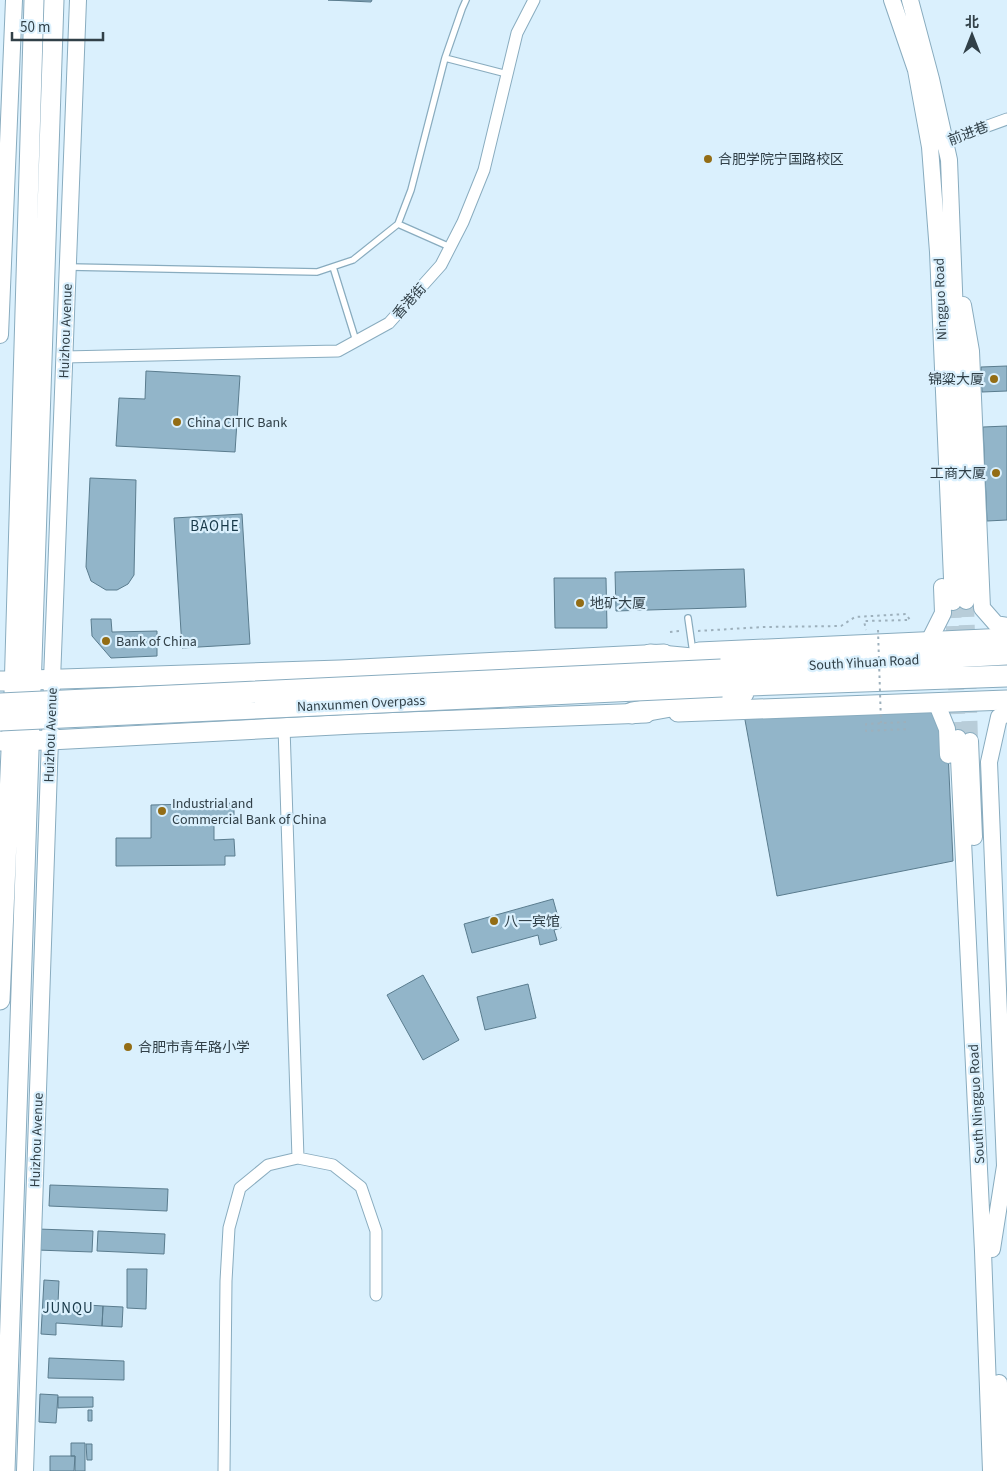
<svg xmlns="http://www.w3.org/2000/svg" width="1007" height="1471" viewBox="0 0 1007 1471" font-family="'Source Sans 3','Noto Sans SC',sans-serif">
<rect width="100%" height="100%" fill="#daf0fd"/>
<path fill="#92b5c9" stroke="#5a7c8e" d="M328,0H372L371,2Z
M1007,366V391L982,392L981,367Z
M146,371L240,376L235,452L116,446L119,398L145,399Z
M1007,426V520L987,521L983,427Z
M90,478L136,480L134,575L128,584L117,590H106L91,581L86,567Z
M242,514L250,644L182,648L174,518Z
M744,569L746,607L616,611L615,572Z
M554,578H606L607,628H555Z
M91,619H111L112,632L157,631V656L111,658L92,636Z
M936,702L947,729L953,861L777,896L743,709Z
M234,803V824H214V840L234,839L235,856H225V865L116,866V838H151V805Z
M553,899L561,928L554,930L557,940L540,945L538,935L472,953L464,924Z
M423,975L459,1040L423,1060L387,995Z
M528,984L536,1018L485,1030L477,997Z
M50,1185L168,1189L167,1211L49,1206Z
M38,1229L93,1231L92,1252L37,1250Z
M98,1231L165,1234L164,1254L97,1251Z
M127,1269H147L146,1309L127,1308Z
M44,1280L59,1281L58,1303L103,1306L102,1326L56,1323V1335L41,1334Z
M103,1306L123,1307L122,1327L102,1326Z
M49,1358L124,1361V1380L48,1378Z
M40,1394L58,1395L56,1423L39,1422Z
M58,1397H93V1407L58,1408Z
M88,1410H92V1421H88Z
M71,1443H85V1471H75V1456H71Z
M86,1444H92V1460H87Z
M50,1456H75L74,1471H50Z"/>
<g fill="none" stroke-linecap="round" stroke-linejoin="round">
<path stroke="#b8cdd9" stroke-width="16" stroke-dasharray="16 8" stroke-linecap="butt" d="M966,601L970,741
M953,602L958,738"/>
<g stroke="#89acbf" stroke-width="8">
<path id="lane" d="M445,58L507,74
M398,224L450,247
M70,267L317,272L353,260L398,224L411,190L445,58L462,9L466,0
M333,267L356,341
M688,618L693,653"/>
</g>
<g stroke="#89acbf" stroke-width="13">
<path id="street" d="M938,144L1007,119
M64,357L338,351L389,323L441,265L463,222L484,170L517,33L534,0
M284,727L298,1158
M224,1471L226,1281L229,1228L240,1188L268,1165L298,1158L333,1165L361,1187L376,1231V1295"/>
</g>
<g stroke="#89acbf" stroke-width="18">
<path id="secondary" d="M892,0L916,70L930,147L938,252L953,602
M910,0L931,79L949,160L966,601
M963,305L971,351L982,608L996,624L1007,626
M0,335L14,0
M929,641L943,613L942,587
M936,702L947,729L948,755
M958,738L983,1251L991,1471
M970,741L974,837
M992,1249L1005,1166L989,762L999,717L1007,714
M999,1383L1003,1471
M25,1471L52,680L78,0"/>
</g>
<g stroke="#89acbf" stroke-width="21">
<path id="primary" d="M699,652L1007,638
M0,681L340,670L664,654
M14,693L34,0
M678,712L1007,700
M0,741L50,740L354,724L646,713
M0,1000L12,728
M5,1471L54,0"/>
</g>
<g stroke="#89acbf" stroke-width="23">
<path id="highway" d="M650,655L734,663
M721,670L1007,654
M722,686L1007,676
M632,713L743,693"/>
</g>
<path stroke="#9db0bc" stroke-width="2" stroke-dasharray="2.5 4" stroke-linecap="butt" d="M698,631L763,627L841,626L855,617L906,614L910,620L864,621L866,630
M670,632L680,631
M906,722L866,724V731L909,729"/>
<use href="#lane" stroke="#fff" stroke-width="5.5"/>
<use href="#street" stroke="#fff" stroke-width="11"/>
<use href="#secondary" stroke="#fff" stroke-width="16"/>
<use href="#primary" stroke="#fff" stroke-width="19"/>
<use href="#highway" stroke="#fff" stroke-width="21"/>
<g stroke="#89acbf" stroke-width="23" stroke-linecap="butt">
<path id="highway-bridge" d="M0,704L721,670
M0,720L722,686"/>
</g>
<path stroke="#9db0bc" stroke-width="2" stroke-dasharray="2.5 4" stroke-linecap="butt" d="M878,630L881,723"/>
<use href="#highway-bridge" stroke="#fff" stroke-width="21"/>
</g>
<g fill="#936d15" stroke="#daf0fd" stroke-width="2">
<circle cx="708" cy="159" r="5"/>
<circle cx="994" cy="379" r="5"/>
<circle cx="177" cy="422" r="5"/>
<circle cx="996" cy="473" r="5"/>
<circle cx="580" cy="603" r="5"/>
<circle cx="106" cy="641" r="5"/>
<circle cx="162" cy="811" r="5"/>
<circle cx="494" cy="921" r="5"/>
<circle cx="128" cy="1047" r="5"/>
</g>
<g text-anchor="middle" stroke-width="4.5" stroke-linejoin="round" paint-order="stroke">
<g font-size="14" fill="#314048" stroke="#daf0fd">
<text transform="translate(968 133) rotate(-21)" y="5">前进巷</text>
<text transform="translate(940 299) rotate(-92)" y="5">Ningguo Road</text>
<text transform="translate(409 301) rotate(-48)" y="5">香港街</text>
<text transform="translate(65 331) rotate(-88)" y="5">Huizhou Avenue</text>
<text transform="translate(864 662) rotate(-3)" y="5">South Yihuan Road</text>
<text transform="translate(361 703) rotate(-3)" y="5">Nanxunmen Overpass</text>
<text transform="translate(50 735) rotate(-88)" y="5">Huizhou Avenue</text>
<text transform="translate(976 1104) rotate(-93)" y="5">South Ningguo Road</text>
<text transform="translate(36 1140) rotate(-88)" y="5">Huizhou Avenue</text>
</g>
<g font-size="14" fill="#314048" stroke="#daf0fd" text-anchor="start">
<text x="718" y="164">合肥学院宁国路校区</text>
<text x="984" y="384" text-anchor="end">锦粱大厦</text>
<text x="187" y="427">China CITIC Bank</text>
<text x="986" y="478" text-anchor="end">工商大厦</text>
<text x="590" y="608">地矿大厦</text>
<text x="116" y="646">Bank of China</text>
<text x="172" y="808">Industrial and<tspan x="172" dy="16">Commercial Bank of China</tspan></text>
<text x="504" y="926">八一宾馆</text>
<text x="138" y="1052">合肥市青年路小学</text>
</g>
<g font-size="15" letter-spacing="1" fill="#173848" stroke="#daf0fd">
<text x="215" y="531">BAOHE</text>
<text x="68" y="1313">JUNQU</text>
</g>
</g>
<g transform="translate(972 35)" stroke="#daf0fd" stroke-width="4" paint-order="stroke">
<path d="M0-4L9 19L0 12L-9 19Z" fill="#314048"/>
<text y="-8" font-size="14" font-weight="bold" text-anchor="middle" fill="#314048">北</text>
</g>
<path d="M12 32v8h91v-8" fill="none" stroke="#314048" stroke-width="2.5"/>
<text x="20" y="32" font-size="15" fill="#314048" stroke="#daf0fd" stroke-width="4" paint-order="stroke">50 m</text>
</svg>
